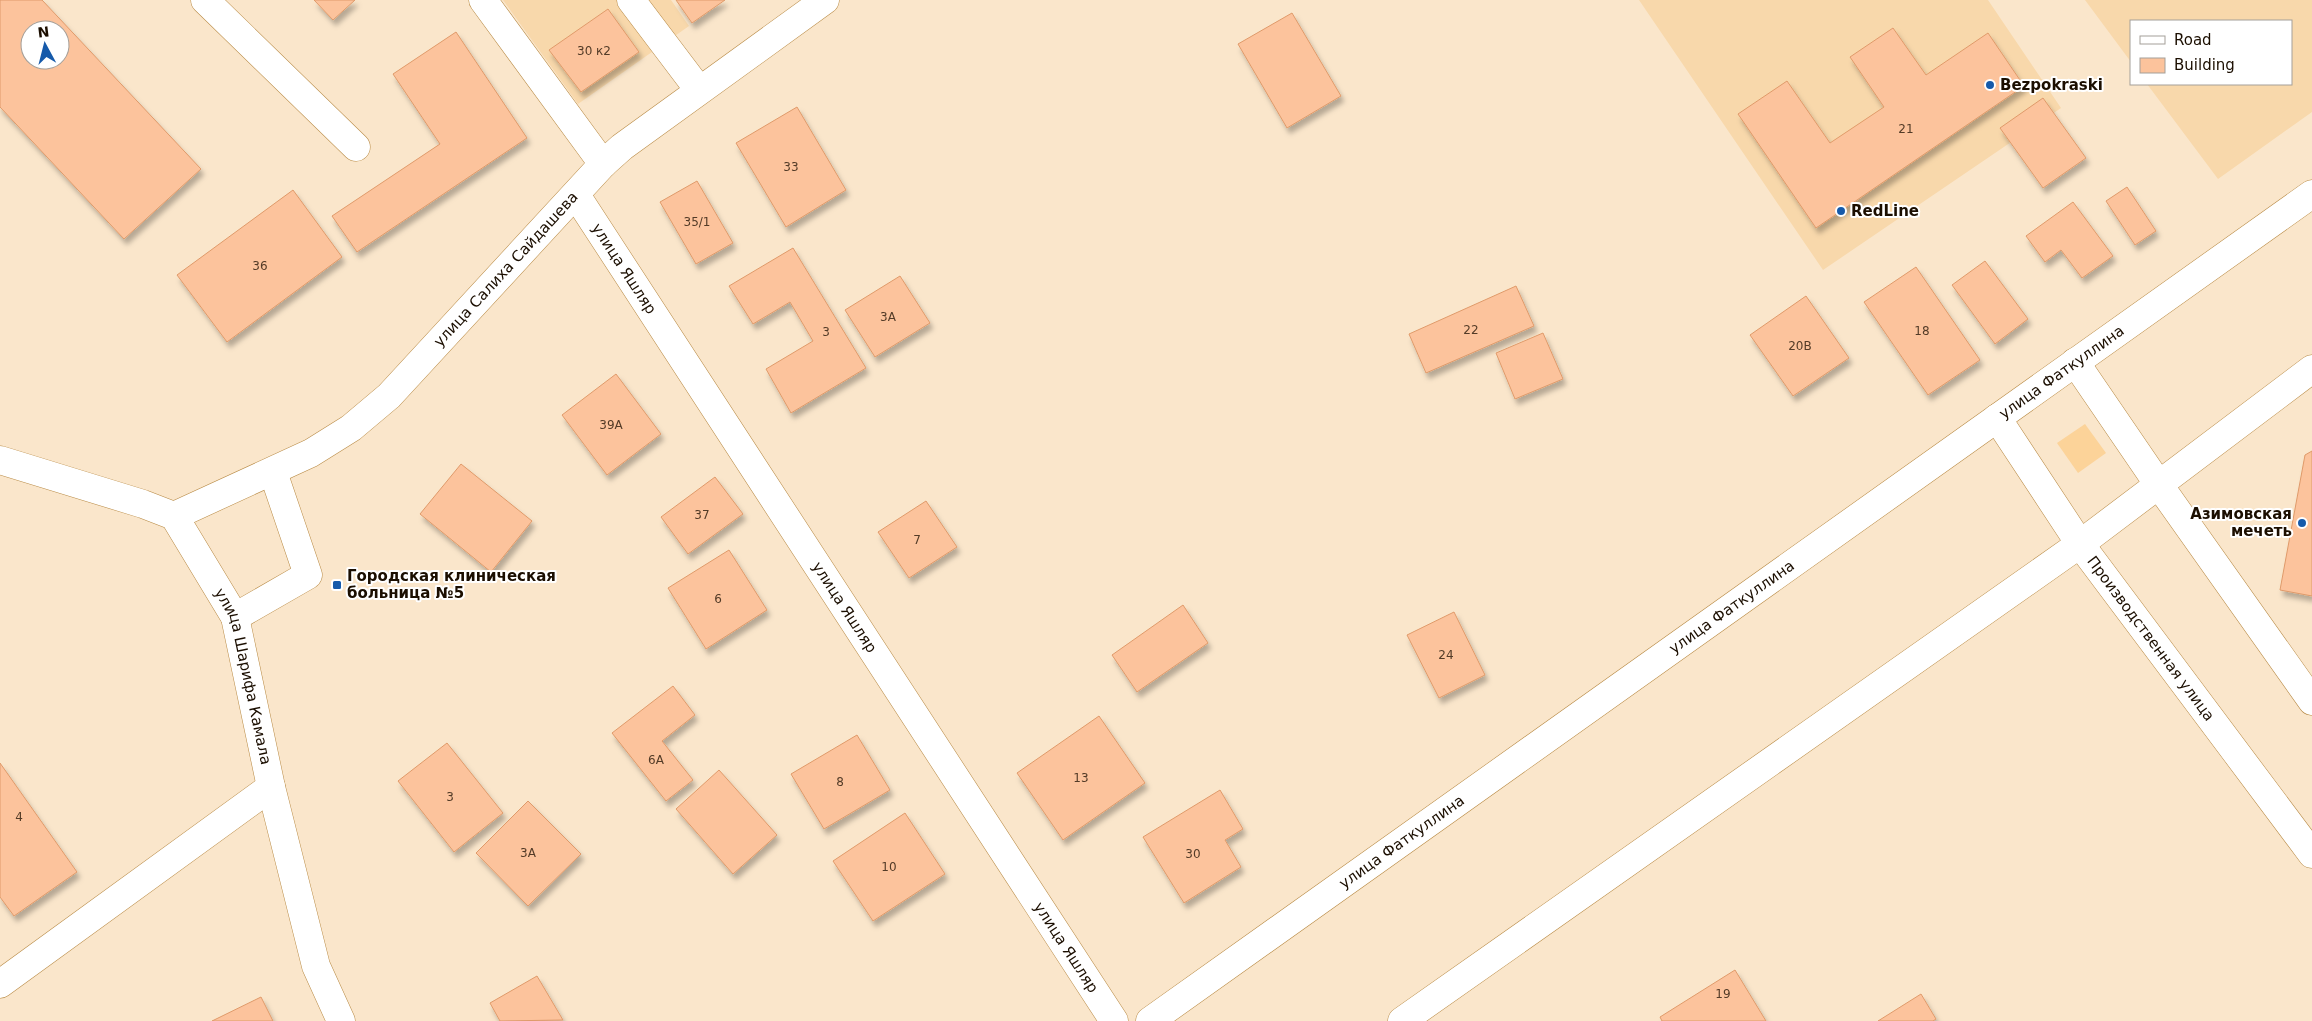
<svg xmlns="http://www.w3.org/2000/svg" width="2312" height="1021" viewBox="0 0 2312 1021" font-family="'DejaVu Sans',sans-serif">
<defs>
<filter id="shadow"><feDropShadow dx="3" dy="5.5" stdDeviation="2.5" flood-color="#0004"/></filter>
</defs>
<rect width="100%" height="100%" fill="#fae6cb"/>
<path fill="#f8d8ab" d="M503,0H671L689,26L578,104Z
M1639,0H1988L2061,108L1823,270Z
M2085,0H2312V112L2218,179L2147,84H2291V21H2131V62Z"/>
<path fill="#fcd399" d="M2085,424L2106,453L2078,473L2057,443Z"/>
<path fill="#fcc39c" stroke="#df9a6a" fill-rule="evenodd" filter="url(#shadow)" d="M0,0H42L201,169L124,239L0,107ZM30,30H60V60H30Z
M314,0H355L333,20Z
M676,0H725L692,23Z
M608,9L639,52L581,92L549,50Z
M1292,13L1341,96L1287,128L1238,44Z
M1893,28L1926,75L1988,33L2024,86L1816,228L1738,114L1787,81L1830,143L1884,107L1850,57Z
M456,32L527,138L357,252L332,216L440,144L393,74Z
M2043,98L2086,158L2043,188L2000,128Z
M797,107L846,190L786,227L736,143Z
M697,181L733,243L696,264L660,202Z
M2127,187L2156,231L2135,245L2106,201Z
M293,190L342,257L227,342L177,275Z
M2073,202L2113,256L2082,278L2061,250L2045,262L2026,236Z
M793,248L866,368L791,413L766,369L813,341L790,302L753,324L729,286Z
M1985,261L2028,319L1995,344L1952,285Z
M1916,267L1980,360L1928,395L1864,302Z
M900,276L930,323L875,357L845,310Z
M1516,286L1534,326L1426,373L1409,334Z
M1806,296L1849,358L1793,396L1750,335Z
M1543,333L1563,379L1515,399L1496,353Z
M616,374L661,434L607,475L562,415Z
M2312,451V596L2280,590L2305,455Z
M461,464L532,521L491,572L420,514Z
M715,477L743,514L688,554L661,517Z
M926,501L957,547L909,578L878,532Z
M729,550L767,610L706,649L668,588Z
M1183,605L1208,643L1137,692L1112,655Z
M1454,612L1485,675L1439,698L1407,635Z
M673,686L695,715L662,741L693,780L666,801L612,733Z
M1099,716L1145,783L1063,840L1017,773Z
M857,735L890,790L824,829L791,774Z
M447,743L503,813L454,852L398,781Z
M0,763L77,872L14,916L0,897Z
M719,770L777,835L733,874L676,809Z
M1220,790L1243,829L1225,840L1241,867L1184,903L1143,837Z
M528,801L581,854L528,906L476,853Z
M905,813L945,874L873,921L833,861Z
M1735,970L1766,1021H1662L1660,1017Z
M537,976L563,1020L500,1021L490,1003Z
M1921,994L1936,1019L1933,1021H1878Z
M261,997L273,1021H212Z"/>
<g fill="none" stroke-linecap="round" stroke-linejoin="round">
<g stroke="#b88a44" stroke-width="29">
<g id="minor">
<path d="M205,0L356,147"/>
<path d="M483,0L603,164"/>
<path d="M631,0L699,90"/>
<path id="s1" d="M576,195L1114,1021"/>
<path d="M2075,362L2159,485L2312,701"/>
<path id="s2" d="M1997,418L2080,544L2312,854"/>
<path id="s3" d="M0,460L143,504L174,516L235,617L271,787L316,966L341,1021"/>
<path id="s4" d="M174,516L311,453L351,428L389,396L603,164L622,147L825,0"/>
<path d="M235,617L308,575L273,472"/>
<path d="M0,984L271,787"/>
<path id="s5" d="M1150,1021L2312,194"/>
<path d="M1402,1021L2080,544L2312,369"/>
</g>
</g>
<use href="#minor" stroke="#fff" stroke-width="28"/>
</g>
<g fill="#165aaa" stroke="#fff" stroke-width="2">
<circle cx="1990" cy="85" r="5"/>
<circle cx="1841" cy="211" r="5"/>
<circle cx="2302" cy="523" r="5"/>
<rect x="332" y="580" width="10" height="10" rx="2.5"/>
</g>
<g text-anchor="middle" stroke-width="4" stroke-linejoin="round" paint-order="stroke">
<g font-size="12" fill="#533b27">
<text x="594" y="55">30 к2</text>
<text x="1906" y="133">21</text>
<text x="791" y="171">33</text>
<text x="697" y="226">35/1</text>
<text x="260" y="270">36</text>
<text x="888" y="321">3А</text>
<text x="1471" y="334">22</text>
<text x="1922" y="335">18</text>
<text x="826" y="336">3</text>
<text x="1800" y="350">20В</text>
<text x="611" y="429">39А</text>
<text x="702" y="519">37</text>
<text x="917" y="544">7</text>
<text x="718" y="603">6</text>
<text x="1446" y="659">24</text>
<text x="656" y="764">6А</text>
<text x="1081" y="782">13</text>
<text x="840" y="786">8</text>
<text x="450" y="801">3</text>
<text x="19" y="821">4</text>
<text x="528" y="857">3А</text>
<text x="1193" y="858">30</text>
<text x="889" y="871">10</text>
<text x="1723" y="998">19</text>
</g>
<g font-size="15" font-weight="bold" fill="#1b0e00" stroke="#fff" text-anchor="start">
<text x="2000" y="90">Bezpokraski</text>
<text x="1851" y="216">RedLine</text>
<text x="2292" y="519" text-anchor="end">Азимовская<tspan x="2292" dy="17">мечеть</tspan></text>
<text x="347" y="581">Городская клиническая<tspan x="347" dy="17">больница №5</tspan></text>
</g>
<g font-size="15" fill="#1b0e00" stroke="#fff">
<text dy="5" stroke="none"><textPath href="#s1" startOffset="88">улица Яшляр</textPath></text>
<text dy="5" stroke="none"><textPath href="#s4" startOffset="420">улица Салиха Сайдашева</textPath></text>
<text dy="5" stroke="none"><textPath href="#s5" startOffset="1119">улица Фаткуллина</textPath></text>
<text dy="5" stroke="none"><textPath href="#s1" startOffset="492">улица Яшляр</textPath></text>
<text dy="5" stroke="none"><textPath href="#s5" startOffset="714">улица Фаткуллина</textPath></text>
<text dy="5" stroke="none"><textPath href="#s2" startOffset="269">Производственная улица</textPath></text>
<text dy="5" stroke="none"><textPath href="#s3" startOffset="360">улица Шарифа Камала</textPath></text>
<text dy="5" stroke="none"><textPath href="#s5" startOffset="309">улица Фаткуллина</textPath></text>
<text dy="5" stroke="none"><textPath href="#s1" startOffset="898">улица Яшляр</textPath></text>
</g>
</g>
<rect x="2130" y="20" width="162" height="65" fill="#ffffff" stroke="#a49f99"/>
<rect x="2140" y="36" width="25" height="8" fill="#ffffff" stroke="#a49f99"/>
<text x="2174" y="45" font-size="15" fill="#1b0e00">Road</text>
<rect x="2140" y="58" width="25" height="15" fill="#fcc39c" stroke="#a49f99"/>
<text x="2174" y="70" font-size="15" fill="#1b0e00">Building</text>
<g transform="translate(45 45) rotate(353)"><circle r="24" fill="#ffffff" stroke="#a49f99"/>
<path d="M0-4L9 19L0 12L-9 19Z" fill="#165aaa"/>
<text y="-8" font-size="14" font-weight="bold" text-anchor="middle" fill="#1b0e00">N</text>
</g>
</svg>
